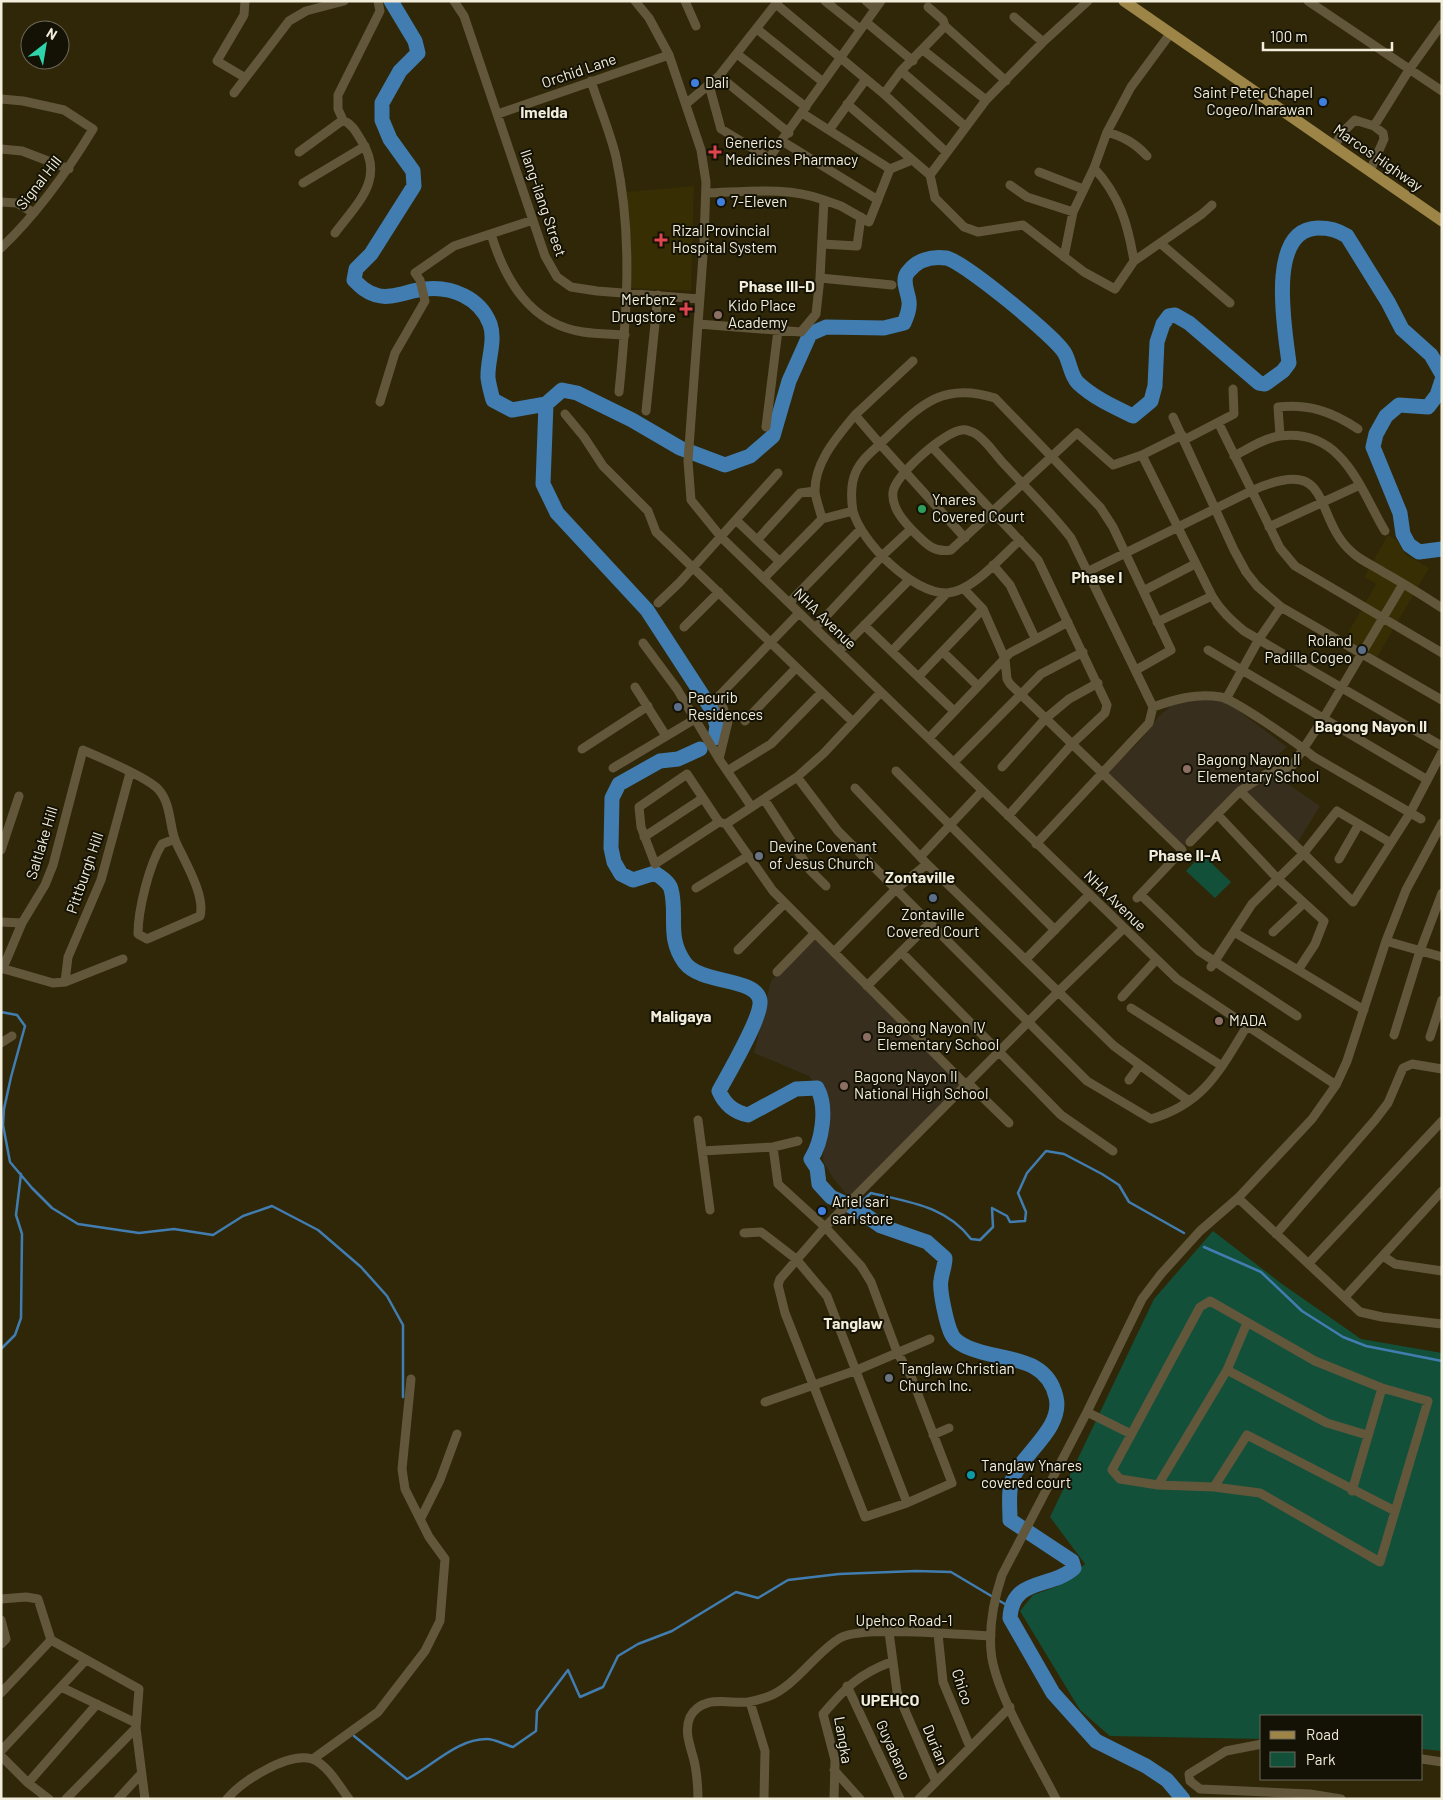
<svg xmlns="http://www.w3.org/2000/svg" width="1443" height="1800" viewBox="0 0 1443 1800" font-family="Barlow,sans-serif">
<rect width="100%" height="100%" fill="#2f2708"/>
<path fill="#372e04" d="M694,186L691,291L631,288L626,192Z
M1388,535L1397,540L1406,555L1429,568L1377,657L1345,638L1376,584L1364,577Z"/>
<path fill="#372e1e" d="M1223,699L1287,747L1246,782L1183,848L1106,774L1139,742L1159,716L1178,700Z
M1272,773L1320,806L1296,845L1241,792Z
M813,938L962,1086L849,1197L833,1178L823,1161L825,1095L809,1076L754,1053L771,981Z"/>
<path fill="#13503a" d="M1202,854L1231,882L1215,898L1186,871Z
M1213,1231L1282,1284L1361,1339L1442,1353V1751L1422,1749V1716H1262V1739L1110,1736L1080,1710L1020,1611L1033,1595L1058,1586L1085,1564L1050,1517L1154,1299Z"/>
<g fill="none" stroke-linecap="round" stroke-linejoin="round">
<path stroke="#417db0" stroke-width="2.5" d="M1,1012L17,1015L25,1026L11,1077L4,1109L3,1125L10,1162L32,1188L52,1208L78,1224L139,1233L174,1229L213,1235L243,1216L272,1206L318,1230L361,1267L387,1296L403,1325V1397
M855,1208L871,1193C909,1202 946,1206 971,1239L980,1240L993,1227L992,1208L1007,1216L1010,1222L1025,1221L1026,1212L1018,1193L1027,1173L1046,1151L1064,1154L1102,1174L1119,1185L1129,1202L1184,1233
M1204,1247L1261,1272L1302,1311L1343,1337L1366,1346L1442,1361
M1,1349L15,1335L21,1318L22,1234L16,1215L21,1174
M998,1600L1010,1607
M354,1736L407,1779C433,1766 456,1739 487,1739C495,1739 505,1745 513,1747L536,1731L537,1711L568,1670L580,1697L603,1687L618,1656L638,1644L672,1631L736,1592L758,1598L788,1580L839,1574L916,1571L951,1572L993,1597"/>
<path stroke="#417db0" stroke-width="15" d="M391,1L415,41L418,53L400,71L382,103V120L390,139L413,171L414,186L371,254L356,269L354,280C361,287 366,292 376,295C391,300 409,290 425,289C452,286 480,298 490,324C496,341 487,361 488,378C489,385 491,393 493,400L512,410L546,404L562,390L577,393L632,420L680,448L725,465L750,456L773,436L789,381L810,334L826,327L884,328L904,323C907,316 910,309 909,301C908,292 901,280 908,272C917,260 931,256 946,258C962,260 1054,336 1064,352C1070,361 1070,375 1078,383C1094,398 1114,407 1133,416L1151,401L1155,386L1157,342L1163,324L1169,316L1175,315L1189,323L1259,383L1265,384L1283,371L1289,363C1285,330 1266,229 1318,228C1330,228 1337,230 1347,236L1388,302L1402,329L1431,355L1442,374
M1442,380L1437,395L1428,407L1399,405L1386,416L1376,434L1373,447L1400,513L1403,534L1409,545L1419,552L1442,549
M546,404L543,484L557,513L647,610L712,710L717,726L715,738
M700,749L678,759L660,761L619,784L612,798L611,848L614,862L621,874L633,880L655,873C661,877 669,882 671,889C678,915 666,937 685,963C702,985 757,977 760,1001C762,1017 728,1074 719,1091C725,1105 734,1112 748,1115L796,1089L817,1088C828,1107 822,1142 811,1159L817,1168L819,1184L831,1197L855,1208L881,1226L927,1242L945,1258C945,1266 942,1272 941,1280C939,1290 947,1326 952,1335C955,1341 961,1344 967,1347C999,1362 1046,1353 1056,1397C1063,1426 1028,1450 1016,1472C1007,1486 1010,1504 1010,1520L1072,1561L1074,1568C1051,1589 1012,1577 1010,1618L1053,1693L1096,1741L1146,1766L1167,1780L1183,1799"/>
<path stroke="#63573b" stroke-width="9" d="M454,1L464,16L545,256L557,277L571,287L597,291L699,299
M635,1L649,18L669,55L701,150L706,182L704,242L688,461L691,500L721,537L1177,979L1336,1085
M685,1L696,26
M825,1L860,29
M866,1L875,9
M1088,1L1043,42L986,100L930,175L935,198L964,227L978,232L1023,225L1084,272L1115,289L1134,261C1128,225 1120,196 1094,168
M1308,1L1442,91
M776,4L884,94L945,151
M928,7L943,20L945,26L1006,81
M1014,17L1043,42
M866,22L913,61
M757,29L823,82
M923,50L986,100
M737,54L806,107
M901,71L966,127
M719,76L789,133
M244,77L217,61L244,15L245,1
M591,81C599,106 610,132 616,157C633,235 627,314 619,392
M709,85L721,129L769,158L881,1
M234,93L289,21L306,11L344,1
M884,94L901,71L945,26
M1,99L23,101L64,110L93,129C67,172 38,213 1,248
M687,103L719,76L778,1
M847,104L930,175
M802,113L890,169
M498,114L669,55
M343,120L338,109V95L380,11L378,1
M1374,126L1409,70L1442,24
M829,130L866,79
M1107,132C1124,137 1135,143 1147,156
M782,141L878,200
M1334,146L1344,131L1355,120L1374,126L1383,133L1384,139L1370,171
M1,149L22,151L69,169
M299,152L343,120C352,124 356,132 361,140C386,179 358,202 335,233
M1039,172L1083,189
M303,183L365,146
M1010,185L1027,197L1073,212
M824,200L841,206L869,222L890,169L912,160
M1,202L17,203L34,213
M491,234C505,280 530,324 583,332C596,334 611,334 625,335
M1160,243L1230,303
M822,244L857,246L861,217
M1064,257L1073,212L1094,168L1107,132L1131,87L1170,34
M1134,261L1202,214L1212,205
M820,278L892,285
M698,324L801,332L816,314L820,278L824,200C787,186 745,192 706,193
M380,402L395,353L425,301L420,280L415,273L454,246L533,220
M646,411L658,295
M565,414L584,437L603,466L648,511L656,532L853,722
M855,415L913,361
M1173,417L1234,550L1246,572L1257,586L1281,607L1442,700
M1219,424L1280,548L1295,566L1442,653
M766,427L778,330
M1280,436L1278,407C1309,404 1331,411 1358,429
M1184,440L1234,414L1233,389
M932,447L1038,560L1107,705L1105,713L1072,744L1008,816
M1142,455L1212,596C1220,610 1231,620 1244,631L1442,746
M1234,456C1248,449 1264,438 1280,436C1343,428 1360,489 1385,531
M822,519C820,510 816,500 815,492C814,462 838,436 855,415L880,444C917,409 939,380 995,398L1100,507L1113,527L1171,650L1136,670
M736,520L779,561
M1269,527L1360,485
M965,538L880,444C870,453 858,463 854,477C851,486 851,501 853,511C861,542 913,594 947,593C972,592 1002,556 1020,540
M757,540L800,493L815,491
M993,565L1010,585L1035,638
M1089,571L1251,491C1337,452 1310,518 1354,554C1362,561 1374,566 1383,572C1403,583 1422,595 1442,608
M764,578L822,519L853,511
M964,589L983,609L1005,659L1007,679L1010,684L1182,850
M1143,591L1195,564
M658,603L680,582L778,473
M789,603L861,529
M1157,622L1212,596
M864,625L954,711
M684,627L719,592
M815,628L883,555L911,529
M643,643L677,689L719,759L751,806
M1208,650L1426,779
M839,651L909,580
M892,651L947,593
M943,652L978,686
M919,676L983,609
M635,687L666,736
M1226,699L1259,639L1281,607
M1153,707C1176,699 1196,693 1221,697C1235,700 1300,745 1314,757L1421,819
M745,721L796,668
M929,738L1010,653L1068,622
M582,749L648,706
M719,759L728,722L719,696L799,613
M954,762L1041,674L1083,652
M1002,767L1045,719L1069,699L1098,683
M613,768L695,719
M727,771L771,744L822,692
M896,771L1055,930
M797,777L838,831L1087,1081L1151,1119C1204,1104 1220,1070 1247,1026
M855,788L927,864L1114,1046L1189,1101
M1240,791L1353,902L1410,813L1442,752
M764,799L810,870L826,886
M1217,814L1278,879L1324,921L1315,944L1298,970L1234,932
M719,822L655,864L641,827L639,807L687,774L719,822L726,824L773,891L967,1086
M726,824L797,777L824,753L881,692
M644,837L703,798
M1190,842L1240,791L1266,774L1292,766L1323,719L1403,584
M1036,844L1149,723L1153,707L1071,538C1051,512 1027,489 1005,465C996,456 987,441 976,434C973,432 965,429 962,430C945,431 895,475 893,492C891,508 905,523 916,534C927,545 935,553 951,550L1077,433L1113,465L1142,455L1182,435
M1,850L19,796
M921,856L982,791
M1339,859L1359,824
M696,888L748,856
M1141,895L1199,951L1297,1016
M1137,898L1174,859
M1,922L22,923
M1273,932L1304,903
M1386,941L1442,957
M738,950L785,903
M834,952L896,889L927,864
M902,953L1061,1115L1113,1151
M1026,959L1089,895
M1211,967L1252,904L1303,854L1337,811L1391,843
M1,968L53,983L65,982L123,959
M3,968L22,923L45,885L53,865L83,750C99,757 147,777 158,789C171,803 169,823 175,840C183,859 206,895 200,916L147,939L138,934C138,910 149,865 162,844L175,839
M1298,970L1364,1010
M777,972L815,933
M65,982L68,957L101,880L130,773
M867,986L930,923
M1122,997L1156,960
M1131,1008L1222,1066
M1394,1035L1420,951L1442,893
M1430,1037L1442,1000
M1,1043L12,1036
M1129,1080L1140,1065
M969,1084L1009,1123
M698,1120L710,1210
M773,1147L778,1184L825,1227L861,1266L871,1282L897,1352L911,1376L952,1483L907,1503L865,1517L785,1313L778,1285L780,1279L825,1227L1059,991L1123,929
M702,1151L773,1147L798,1141
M1238,1198L1360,1312L1382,1317L1442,1324
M744,1233L761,1232L769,1238L796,1259L827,1296L907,1503
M1276,1234L1375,1120L1388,1103L1403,1068L1412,1064L1442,1069
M1383,1256L1395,1264L1442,1271
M1309,1263L1442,1121
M1345,1297L1442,1191
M1210,1301L1315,1361L1382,1388L1428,1401L1380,1562L1260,1493L1214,1487L1158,1485L1120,1479L1112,1470L1200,1307Z
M1227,1370L1327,1423L1367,1435
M765,1402L857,1370L930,1339
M1087,1412L1131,1434
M933,1435L949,1428
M1158,1485L1227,1370L1247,1323
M1214,1487L1247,1435L1395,1511
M1352,1491L1382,1388
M421,1518L440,1480L457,1434
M1,1599L26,1597L38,1599L51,1640L139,1689L136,1728L145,1799
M1,1620L6,1639L1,1644
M889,1632L897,1692L936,1782
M938,1634L943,1682L970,1747
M847,1686L900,1799
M61,1687L136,1723
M1,1693L51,1640
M750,1702L765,1751L764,1799
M1262,1744L1226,1751L1189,1774L1190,1781L1200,1789L1310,1794L1341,1799
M1,1751L86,1660
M1,1756L28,1783L49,1799
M313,1759L378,1712L425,1651L440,1621L445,1559L429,1537L405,1489L402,1469L411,1379
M1422,1759L1442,1762
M834,1770L860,1799
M28,1783L97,1704
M66,1799L136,1728
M118,1799L141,1774
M227,1799C242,1781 288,1752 312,1759C327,1764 340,1787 349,1799
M698,1799C698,1788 697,1776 695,1765C692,1749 683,1733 690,1717C702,1694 728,1704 748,1702C754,1701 761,1699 767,1697C794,1688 815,1653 840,1638C862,1625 961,1635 991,1636
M834,1799L835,1760L823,1714C845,1688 859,1674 891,1662
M919,1799L1010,1707
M1056,1799C1037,1761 994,1691 991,1651C989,1626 994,1599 1002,1575L1087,1412L1142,1299L1161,1274L1200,1231L1238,1198L1312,1119L1336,1085L1347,1061L1386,941L1406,890L1442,823"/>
<path stroke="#9d8548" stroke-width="11" d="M1124,1L1442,221"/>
</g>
<g fill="#3f7fe0" stroke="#141105" stroke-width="2">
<circle cx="695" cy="83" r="5"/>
<circle cx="1323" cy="102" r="5"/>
<circle cx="721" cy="202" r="5"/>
<circle cx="822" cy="1211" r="5"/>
</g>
<g fill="#e0444e" stroke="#141105" stroke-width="2">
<path d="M712.5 144.5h5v5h5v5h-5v5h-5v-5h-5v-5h5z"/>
<path d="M658.5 232.5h5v5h5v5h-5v5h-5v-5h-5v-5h5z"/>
<path d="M683.5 301.5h5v5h5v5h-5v5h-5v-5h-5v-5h5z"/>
</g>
<g fill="#8d6e63" stroke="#141105" stroke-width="2">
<circle cx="718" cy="315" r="5"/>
<circle cx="1187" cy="769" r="5"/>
<circle cx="1219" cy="1021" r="5"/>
<circle cx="867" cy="1037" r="5"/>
<circle cx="844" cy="1086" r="5"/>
</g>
<circle fill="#2e9e5b" stroke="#141105" stroke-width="2" cx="922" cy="509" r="5"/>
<g fill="#5c6f8a" stroke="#141105" stroke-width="2">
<circle cx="1362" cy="650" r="5"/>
<circle cx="678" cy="707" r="5"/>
<circle cx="933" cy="898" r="5"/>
</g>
<g fill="#6b7280" stroke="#141105" stroke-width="2">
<circle cx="759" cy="856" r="5"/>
<circle cx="889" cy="1378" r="5"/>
</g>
<circle fill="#0f9aa8" stroke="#141105" stroke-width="2" cx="971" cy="1475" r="5"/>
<g text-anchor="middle" stroke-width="4" stroke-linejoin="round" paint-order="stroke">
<g font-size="15" fill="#f3eedc" stroke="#141105">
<text transform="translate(579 71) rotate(-19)" y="5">Orchid Lane</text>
<text transform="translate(1378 158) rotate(35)" y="5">Marcos Highway</text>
<text transform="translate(39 183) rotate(-52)" y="5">Signal Hill</text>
<text transform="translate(543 203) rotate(71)" y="5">Ilang-ilang Street</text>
<text transform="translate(825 619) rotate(44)" y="5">NHA Avenue</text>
<text transform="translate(42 843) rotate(-73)" y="5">Saltlake Hill</text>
<text transform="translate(85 873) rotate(-71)" y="5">Pittburgh Hill</text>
<text transform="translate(1115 901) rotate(44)" y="5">NHA Avenue</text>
<text x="904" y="1626">Upehco Road-1</text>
<text transform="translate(962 1687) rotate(72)" y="5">Chico</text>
<text transform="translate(843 1740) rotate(80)" y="5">Langka</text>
<text transform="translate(935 1745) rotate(67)" y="5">Durian</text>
<text transform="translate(893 1750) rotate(66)" y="5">Guyabano</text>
</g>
<g font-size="15" fill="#f3eedc" stroke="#141105" text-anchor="start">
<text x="705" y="88">Dali</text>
<text x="1313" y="98" text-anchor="end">Saint Peter Chapel<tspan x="1313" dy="17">Cogeo/Inarawan</tspan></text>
<text x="725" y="148">Generics<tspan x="725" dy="17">Medicines Pharmacy</tspan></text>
<text x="731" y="207">7-Eleven</text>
<text x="672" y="236">Rizal Provincial<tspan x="672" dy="17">Hospital System</tspan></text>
<text x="676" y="305" text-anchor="end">Merbenz<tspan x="676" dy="17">Drugstore</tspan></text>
<text x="728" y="311">Kido Place<tspan x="728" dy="17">Academy</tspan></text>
<text x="932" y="505">Ynares<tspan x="932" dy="17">Covered Court</tspan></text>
<text x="1352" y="646" text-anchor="end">Roland<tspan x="1352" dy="17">Padilla Cogeo</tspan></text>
<text x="688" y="703">Pacurib<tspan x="688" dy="17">Residences</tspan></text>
<text x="1197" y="765">Bagong Nayon II<tspan x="1197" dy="17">Elementary School</tspan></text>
<text x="769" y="852">Devine Covenant<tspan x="769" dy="17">of Jesus Church</tspan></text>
<text x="933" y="920" text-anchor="middle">Zontaville<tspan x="933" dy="17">Covered Court</tspan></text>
<text x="1229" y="1026">MADA</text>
<text x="877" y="1033">Bagong Nayon IV<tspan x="877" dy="17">Elementary School</tspan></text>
<text x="854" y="1082">Bagong Nayon II<tspan x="854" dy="17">National High School</tspan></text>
<text x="832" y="1207">Ariel sari<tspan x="832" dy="17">sari store</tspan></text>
<text x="899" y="1374">Tanglaw Christian<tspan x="899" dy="17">Church Inc.</tspan></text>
<text x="981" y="1471">Tanglaw Ynares<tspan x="981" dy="17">covered court</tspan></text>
</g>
<g font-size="16" font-weight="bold" fill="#f3eedc" stroke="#141105">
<text x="544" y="118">Imelda</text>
<text x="777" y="292">Phase III-D</text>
<text x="1097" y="583">Phase I</text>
<text x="1371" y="732">Bagong Nayon II</text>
<text x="1185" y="861">Phase II-A</text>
<text x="920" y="883">Zontaville</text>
<text x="681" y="1022">Maligaya</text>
<text x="853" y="1329">Tanglaw</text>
<text x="890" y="1706">UPEHCO</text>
</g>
</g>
<rect width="1443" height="1800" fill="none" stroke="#f3eedc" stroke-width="5"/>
<rect x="1260" y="1715" width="162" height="65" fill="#141105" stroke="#6d695b"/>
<rect x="1270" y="1731" width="25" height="8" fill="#9d8548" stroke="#6d695b"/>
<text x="1306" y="1740" font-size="15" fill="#f3eedc">Road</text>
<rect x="1270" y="1752" width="25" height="15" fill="#13503a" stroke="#6d695b"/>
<text x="1306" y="1765" font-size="15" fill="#f3eedc">Park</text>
<g transform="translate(45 45) rotate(31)"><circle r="24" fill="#141105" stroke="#6d695b"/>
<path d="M0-4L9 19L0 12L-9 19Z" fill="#30d4aa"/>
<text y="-8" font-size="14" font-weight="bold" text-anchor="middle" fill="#f3eedc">N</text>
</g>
<path d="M1263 42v8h129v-8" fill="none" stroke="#f3eedc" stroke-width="2.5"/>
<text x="1270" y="42" font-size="15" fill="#f3eedc" stroke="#141105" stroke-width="4" paint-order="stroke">100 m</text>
</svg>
